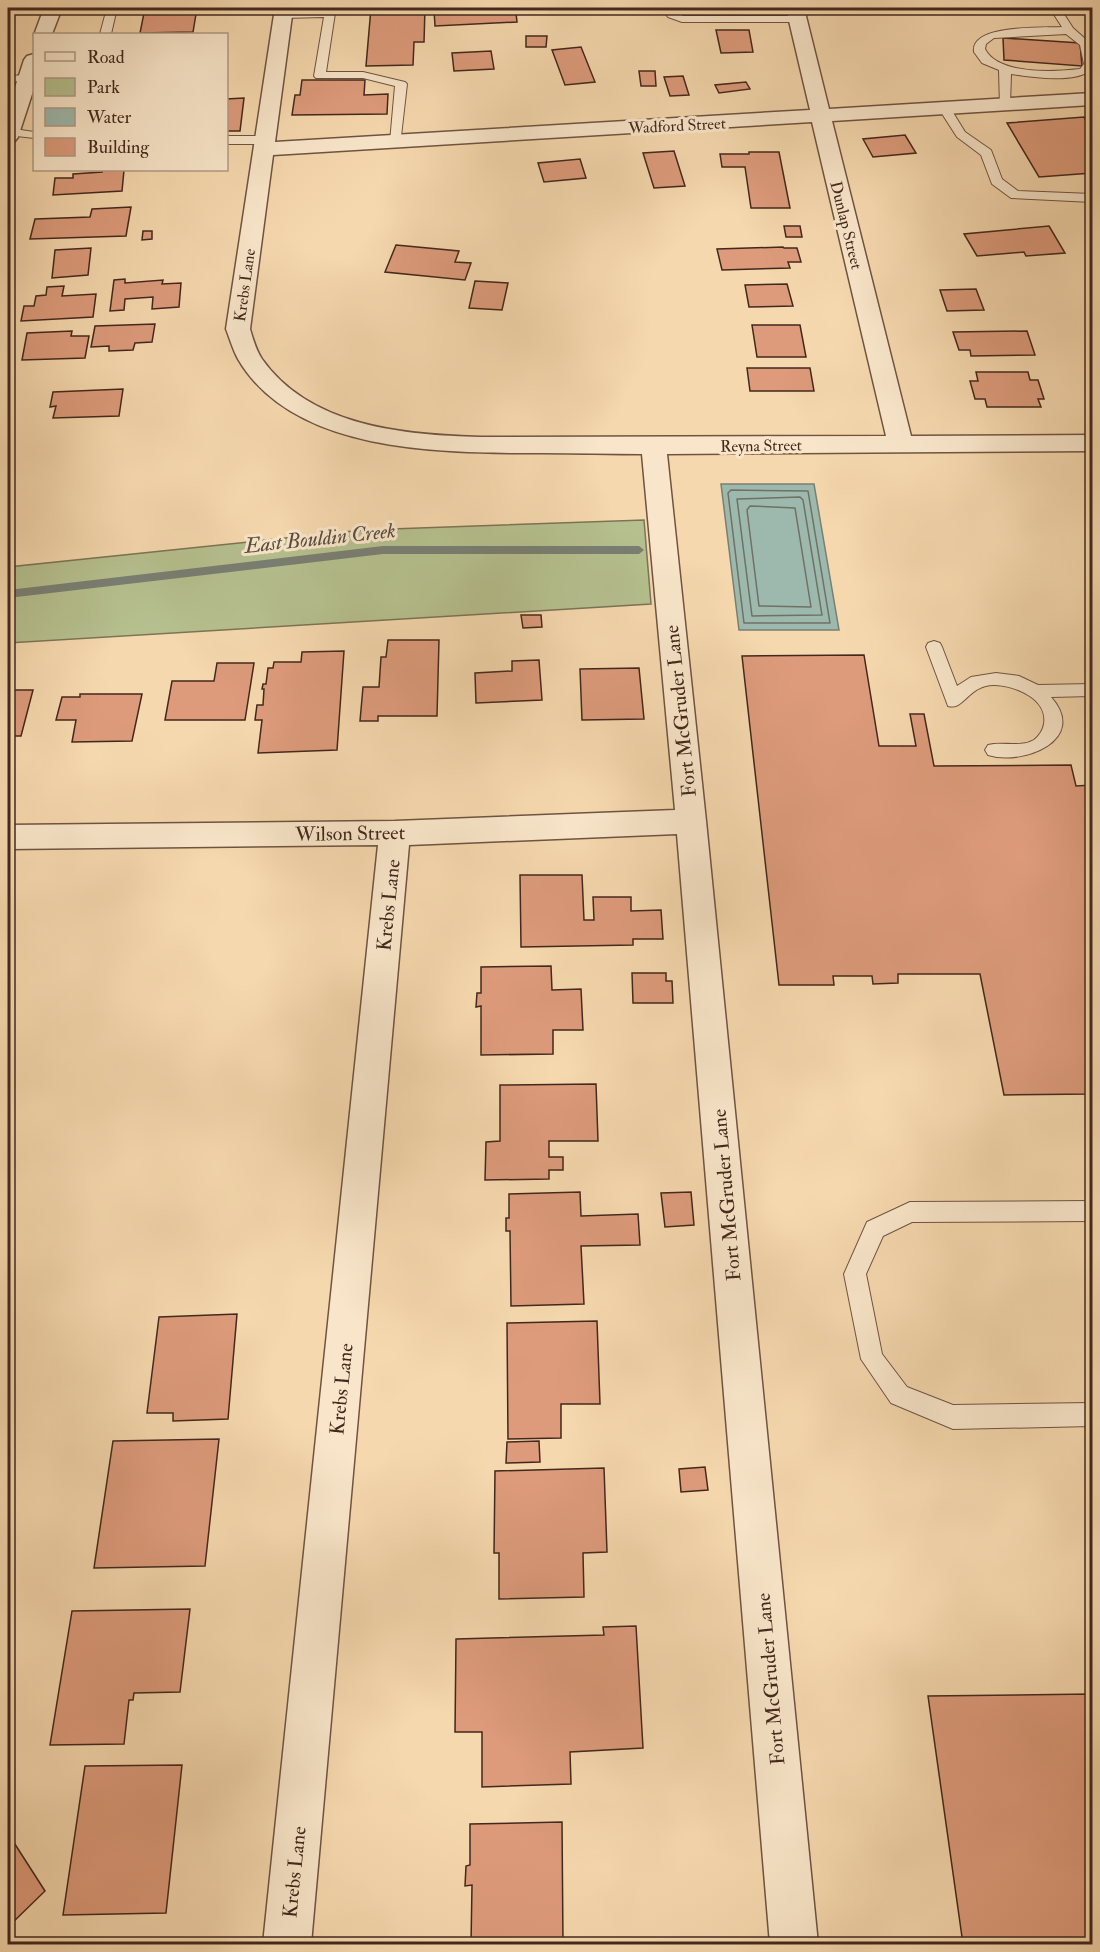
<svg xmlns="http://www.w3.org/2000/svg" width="1100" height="1952" viewBox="0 0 1100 1952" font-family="'IM FELL Double Pica',serif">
<rect width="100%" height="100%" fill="#f6d8ae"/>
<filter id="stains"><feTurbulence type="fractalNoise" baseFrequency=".00333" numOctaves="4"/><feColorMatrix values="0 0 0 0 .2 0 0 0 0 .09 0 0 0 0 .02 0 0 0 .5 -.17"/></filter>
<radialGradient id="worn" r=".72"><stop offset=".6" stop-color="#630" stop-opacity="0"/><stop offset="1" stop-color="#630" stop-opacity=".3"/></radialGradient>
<path fill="#b6c08f" stroke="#7c7456" stroke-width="1.5" d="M644,520L651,604L8,643V567L363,530Z"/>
<path fill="#9db9ad" stroke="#797f73" stroke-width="1.5" d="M721,484H814L839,630H739Z"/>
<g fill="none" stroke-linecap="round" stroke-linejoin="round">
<path stroke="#707065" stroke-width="1.5" d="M731,490L808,491L830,623H744L728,493Z
M800,497L803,500L822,615L752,616L737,499Z
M750,506L795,508L811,607L759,606L747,510Z"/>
<path fill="#797f73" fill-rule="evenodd" d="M383,546H639L644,550L639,554H383L8,598V590Z"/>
</g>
<path fill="#dd9b7b" stroke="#42281d" stroke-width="1.5" d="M145,8H197L193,32L140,33Z
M371,8H425L424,42H414L413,65L366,66Z
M474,8H494V13H516L517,22L435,26L434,10Z
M680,8H735V10H680Z
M716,30H749L753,52L721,53Z
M526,36H547L546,47H526Z
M1003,38L1080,43L1082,66L1004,60Z
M581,47L595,82L565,85L552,50Z
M491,51L494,69L454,71L452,53Z
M639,71H655L656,86H641Z
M683,76L689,95L670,96L664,77Z
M302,80H365L364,95L388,94L387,114L292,115L295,95H300Z
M746,82L750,89L719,93L715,85Z
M244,98L240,131H226V99Z
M1084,117L1092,130V173L1039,177L1007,123Z
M905,135L916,153L873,157L863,139Z
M674,151L685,186L654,188L643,153Z
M749,152H779L790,208H751L745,167H722L720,154H749Z
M580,159L586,178L544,182L538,163Z
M102,170H124L122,191L53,195L55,178H73V174L102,172Z
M131,207L126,236L30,239L35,219L90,217L92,209Z
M784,226H800L802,237H786Z
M1049,226L1065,253L1026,256L1024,252L977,256L964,234Z
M143,231H152V239L142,240Z
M396,245L459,251L455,262L471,263L465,280L385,272Z
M783,247L784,248H797L801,262H788L790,268L722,270L717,249Z
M91,248L88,275L52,278L55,250Z
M125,279V283L163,280L162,284L181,283L179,307L152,309L153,297L125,299L124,310L110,311L114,280Z
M475,281L508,283L502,310L469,308Z
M787,284L793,306L749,307L745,285Z
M64,286L62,296L96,294L93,317L21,321L24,306H34L36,296L46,295L47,287Z
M976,289L984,310L947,311L940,290Z
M155,324L152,342L135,343L133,350L109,351V346L91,347L95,326Z
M752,325H800L806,357H757Z
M72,331L71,336H89L85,358L22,360L27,333Z
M1027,331L1035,355L971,356L970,350H959L953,332Z
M747,368H810L814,391H750Z
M976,372H1028L1030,380H1038L1044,399H1038L1041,407H987L985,399H975L970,381H978Z
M123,389L119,416L53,418L56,406L50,407L53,392Z
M521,615H541L542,627L523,628Z
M388,640H439L437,716H378V721H360L363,687H379L381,657H386Z
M344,651L337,750L258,753L262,720H255L257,705H263L264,689H262L263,684H266L268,668H273L274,662H301L302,652Z
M864,655L879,746H916L910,714H924L934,766L1071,765L1076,786L1092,785V1094L1004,1095L980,974H898V983L873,984L872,976H833L834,985H779L742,656Z
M539,660L542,700L476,703L475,673L512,671V661Z
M217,663H254L245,720H165L172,681H214Z
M639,668L644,719L582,720L580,669Z
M8,690H33L21,736H8Z
M80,694H142L132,741L72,742L76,720H56L62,697H80Z
M520,875H582L584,920H594L593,897H631V911L661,910L663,939H633V945L521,947Z
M551,966L552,990L581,989L583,1030H553V1054L481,1055V1006L476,1007L477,993H481V967Z
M632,973H666V981H672L673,1003H633Z
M596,1084L598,1141H549V1157H563V1170H549V1179L485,1180L486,1142L500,1141V1085Z
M580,1192L581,1216L638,1214L640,1245L581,1246L584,1304L511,1306L510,1231H506V1218H509V1194Z
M691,1192L694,1225L665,1227L661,1193Z
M237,1314L228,1419L173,1421V1413H147L159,1317Z
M597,1321L600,1404H561V1438L508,1439L507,1323Z
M219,1439L205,1566L94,1568L113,1441Z
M539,1441L540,1462L506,1463L507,1442Z
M705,1467L708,1490L681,1492L679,1469Z
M604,1468L607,1552L583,1553L584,1597L499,1599V1553H494L495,1471Z
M190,1609L180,1692L134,1693L133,1700H129L124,1744L50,1745L72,1611Z
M636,1626L643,1748L570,1752L571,1784L482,1787V1732H455L456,1639L604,1635L603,1627Z
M1092,1694V1944H963L928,1696Z
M182,1765L166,1913L63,1915L85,1766Z
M562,1822L563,1944H471L472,1885L465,1886L466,1866L470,1865V1824Z
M11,1838L45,1891L8,1927V1841Z"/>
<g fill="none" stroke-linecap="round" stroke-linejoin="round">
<g stroke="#6f5441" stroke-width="2">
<path id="lane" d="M107,8H117L111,34H100Z
M661,8H671L683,16H797L803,19L797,22H682L668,17Z
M330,10L335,13L326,72H363L405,82L407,84L400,145L396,146L390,142L395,86L363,78H316L314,76L324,17L283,18L278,15L283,12Z
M1058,10L1062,11L1073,28L1091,44L1092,69C1077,84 1031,77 1011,74L1010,105L1004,109L1000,107L999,70L982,63L974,52C970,24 1043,28 1062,27L1053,13ZM1066,34L1080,45L1084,64L1080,69C1054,72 998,75 985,49L986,44L994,38Z
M28,75L34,78L32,80L8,82V76Z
M945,105L949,106L965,132L991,150L1002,179L1018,191L1092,194V202L1011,198L992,184L981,155L957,137L939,109Z
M8,128L34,132V138L8,135Z
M226,136H264L270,140L264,144H226Z
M934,641L940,643L942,647L957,686L971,677L996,673L1019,676L1038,685L1092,684V696L1051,697C1089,740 1023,766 988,755L985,750L988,745C1003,741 1020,748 1034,740C1039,736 1043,730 1044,724C1048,699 1016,686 995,685C969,684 964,711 948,706L926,647L928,643Z
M1092,1201V1221L912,1222L883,1236L866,1274L882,1354L907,1387L953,1405L1092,1403V1426L953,1429L891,1403L861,1359L844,1274L867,1222L910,1202Z"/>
</g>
<g stroke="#6f5441" stroke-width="3">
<path id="street" d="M44,8H62L52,34L34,35Z
M275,8H293L275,142L810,110L786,8H804L829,109L1092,93L1091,105L832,121L911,436L1092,435V451L667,454L706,821L818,1944H770L677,834L409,845L311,1944H263L378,845L8,849V825L395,821L675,810L642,454C609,454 575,453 542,453C446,453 294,455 238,359C233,350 230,339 226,329ZM812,122L886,436L480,437C405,435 310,427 262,359C256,350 253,339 250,329L273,155Z
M34,54V88L18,137L15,141L8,143V109L24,60L27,56Z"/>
</g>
<use href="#lane" fill="#f9e6ca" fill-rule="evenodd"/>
<use href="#street" fill="#f9e6ca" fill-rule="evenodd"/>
</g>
<g text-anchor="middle" stroke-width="6" stroke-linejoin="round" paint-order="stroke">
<g font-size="16" fill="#42281d" stroke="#f9e6ca">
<text transform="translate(677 125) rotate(-3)" y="6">Wadford Street</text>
<text transform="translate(847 225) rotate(76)" y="6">Dunlap Street</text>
<text transform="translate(244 285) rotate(-82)" y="6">Krebs Lane</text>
<text transform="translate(761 445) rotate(-1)" y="6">Reyna Street</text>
</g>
<g font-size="20" fill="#42281d" stroke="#f9e6ca">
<text transform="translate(680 711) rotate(-96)" y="7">Fort McGruder Lane</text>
<text transform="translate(350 833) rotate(-1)" y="7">Wilson Street</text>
<text transform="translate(388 905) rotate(-84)" y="7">Krebs Lane</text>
<text transform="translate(726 1195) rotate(-95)" y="7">Fort McGruder Lane</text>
<text transform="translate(341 1389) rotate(-84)" y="7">Krebs Lane</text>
<text transform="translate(770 1679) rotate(-95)" y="7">Fort McGruder Lane</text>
<text transform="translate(294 1872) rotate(-84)" y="7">Krebs Lane</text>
</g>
<g font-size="21" font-style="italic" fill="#594c41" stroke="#f9e6ca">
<text transform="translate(320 538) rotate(-6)" y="7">East Bouldin Creek</text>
</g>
</g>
<rect width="1100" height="1952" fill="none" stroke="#f6d8ae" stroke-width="30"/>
<rect x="9" y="9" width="1082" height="1934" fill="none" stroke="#42281d" stroke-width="3"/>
<rect x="15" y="15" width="1070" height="1922" fill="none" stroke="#42281d" stroke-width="1.5"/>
<rect x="33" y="33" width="195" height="138" fill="#f9e6ca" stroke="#b09a85" stroke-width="1.5"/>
<rect x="45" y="52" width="30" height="9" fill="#f9e6ca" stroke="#b09a85" stroke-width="1.5"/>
<text x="87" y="63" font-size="18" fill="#42281d">Road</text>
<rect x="45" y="78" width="30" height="18" fill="#b6c08f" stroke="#b09a85" stroke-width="1.5"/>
<text x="87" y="93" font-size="18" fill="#42281d">Park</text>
<rect x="45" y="108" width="30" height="18" fill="#9db9ad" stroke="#b09a85" stroke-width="1.5"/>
<text x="87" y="123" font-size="18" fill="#42281d">Water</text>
<rect x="45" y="138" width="30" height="18" fill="#dd9b7b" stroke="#b09a85" stroke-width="1.5"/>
<text x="87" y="153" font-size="18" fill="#42281d">Building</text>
<rect width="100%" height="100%" filter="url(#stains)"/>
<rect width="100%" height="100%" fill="url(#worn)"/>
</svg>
